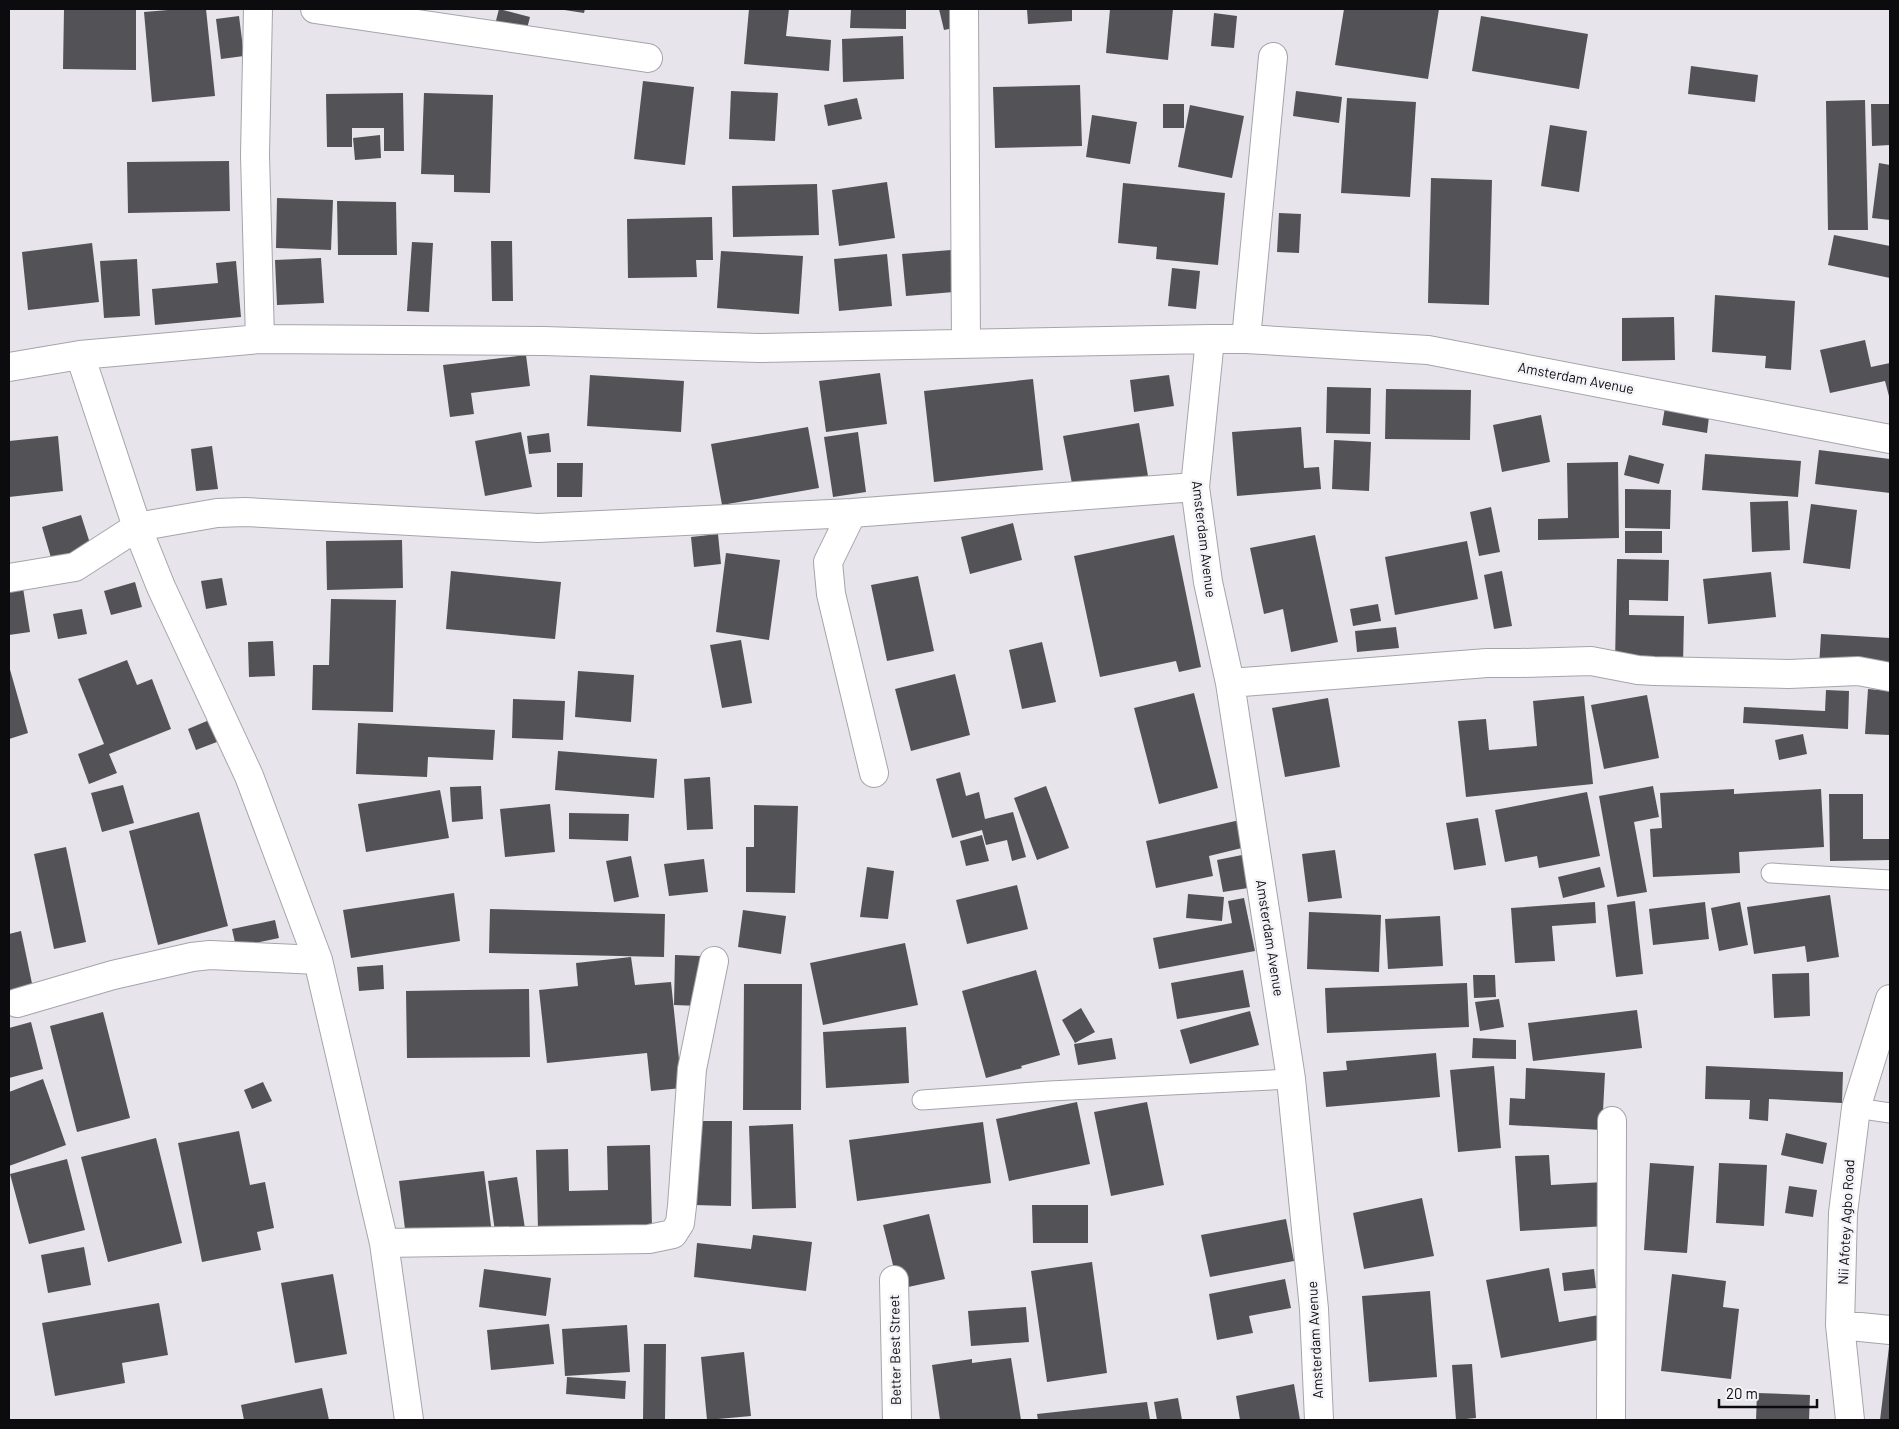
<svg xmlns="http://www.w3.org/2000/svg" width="1899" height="1429" viewBox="0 0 1899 1429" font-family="Barlow,sans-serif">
<rect width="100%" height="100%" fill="#e7e5eb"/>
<path fill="#535257" d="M64,9L136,10V70L63,69Z
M180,9H206L215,96L152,102L144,12Z
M499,9L530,17L523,44L492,36Z
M558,9H585L584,13Z
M749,9H789L786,36L831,40L829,71L744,64Z
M851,9H906V29L850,28Z
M939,9H974L977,23L944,30Z
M1027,9H1072V21L1028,24Z
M1110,9H1173L1168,60L1106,53Z
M1344,9H1439L1428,79L1335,65Z
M1214,13L1237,16L1234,48L1211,46Z
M239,16L244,56L221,59L216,19Z
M1481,16L1588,34L1579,89L1472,71Z
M903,36L904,79L843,82L842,39Z
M1691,66L1758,75L1755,102L1688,94Z
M643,81L694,87L685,165L634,159Z
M1080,85L1082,146L995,148L993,87Z
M731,91L778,93L775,141L729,139Z
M1296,91L1342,97L1339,123L1293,116Z
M403,93L404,151H384V128H352V147H327L326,94Z
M424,93L493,95L490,193L454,192V175L421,174Z
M857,98L862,119L828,126L824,105Z
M1347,98L1416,102L1410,197L1341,193Z
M1865,100L1868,230H1828L1826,101Z
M1163,104H1184V128H1163Z
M1871,104H1890V145L1872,146Z
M1190,105L1244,116L1232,178L1178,167Z
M1092,115L1137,122L1130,164L1086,157Z
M1550,125L1587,131L1579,192L1541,186Z
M380,135L381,158L355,160L353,138Z
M229,161L230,211L128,213L127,162Z
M1879,163L1890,165V220L1872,218Z
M1431,178L1492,180L1489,305L1428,303Z
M887,182L895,238L839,246L832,190Z
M1123,183L1225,193L1218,265L1156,259L1157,247L1118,243Z
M817,184L819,235L733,237L732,186Z
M277,198L333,200L331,250L276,248Z
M337,201L396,202L397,255H338Z
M1279,213L1301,214L1299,253L1277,252Z
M712,217L713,260H696L697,277L628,278L627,219Z
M1834,235L1890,246V278L1828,265Z
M491,241H512L513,301H492Z
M412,242L433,243L429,312L407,311Z
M92,243L99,302L28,310L22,252Z
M951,250L954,292L906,296L902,254Z
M721,251L803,256L799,314L717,308Z
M887,254L892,306L839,311L834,259Z
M321,258L324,303L277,305L275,260Z
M137,259L140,316L104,318L100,261Z
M236,261L241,317L155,325L152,289L218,283L216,263Z
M1172,268L1200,271L1196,309L1168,306Z
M1715,295L1795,301L1791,370L1765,368L1766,356L1712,352Z
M1674,317L1675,360L1622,361V318Z
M1865,340L1871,367L1890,363V400L1885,381L1830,393L1820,350Z
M526,355L530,386L471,393L474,414L450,417L443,365Z
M880,373L887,424L826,432L819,381Z
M590,375L684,381L681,432L587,426Z
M1169,375L1174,406L1134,412L1130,380Z
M1033,379L1043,470L934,482L924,391Z
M1327,387L1371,388L1370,434L1326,433Z
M1386,389L1471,390L1470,440L1385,439Z
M1666,402L1710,409L1707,433L1662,425Z
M1541,415L1550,462L1502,472L1493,425Z
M1139,423L1148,476L1073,489L1063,436Z
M808,427L819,488L722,505L711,444Z
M1301,427L1304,468L1319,467L1321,489L1237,496L1232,432Z
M521,432L532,487L485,496L475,441Z
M858,432L866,492L833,497L824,437Z
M549,433L551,452L529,454L527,436Z
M58,436L63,491L9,497V441Z
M1334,440L1371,442L1369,491L1332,489Z
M212,446L218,489L196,491L191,449Z
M1819,450L1890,459V493L1815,484Z
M1705,454L1801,461L1798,497L1702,490Z
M1629,455L1664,464L1659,484L1624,475Z
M1618,462L1619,538L1538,540V519L1568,518L1567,463Z
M557,463H583L582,497H557Z
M1625,489L1671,490L1670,529L1625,528Z
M1788,501L1790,550L1752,552L1750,502Z
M1811,504L1857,510L1850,569L1803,563Z
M1491,507L1500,552L1479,556L1470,512Z
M81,515L94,556L54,568L42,527Z
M1013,523L1022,560L970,574L961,537Z
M1625,531H1662V553H1625Z
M718,534L721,564L694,567L691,537Z
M1174,535L1201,667L1179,672L1176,661L1100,677L1074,556Z
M1315,535L1338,642L1291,652L1283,609L1264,614L1250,548Z
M402,540L403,588L327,590L326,541Z
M1467,541L1478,599L1395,615L1385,557Z
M726,553L780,560L769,640L716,632Z
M1617,559L1669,560L1668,601L1629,600V615L1684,616L1683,665L1615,663Z
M451,571L561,582L555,639L446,629Z
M1502,571L1512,626L1494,629L1484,575Z
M1771,572L1776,617L1708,624L1703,579Z
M918,576L934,651L887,661L871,585Z
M222,578L227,605L206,609L201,581Z
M135,582L142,607L111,615L104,591Z
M23,588L30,632L9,635V590Z
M331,599L396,600L393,712L312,710L313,665H329Z
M1378,604L1381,621L1353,626L1350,609Z
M82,609L87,634L58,639L53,614Z
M1396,627L1399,648L1357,652L1355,631Z
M1821,634L1890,638V671L1819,667Z
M741,640L752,703L722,708L710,645Z
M273,641L275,676L249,677L248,642Z
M1042,642L1056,702L1022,709L1009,650Z
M127,660L137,685L152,679L171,729L109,754L117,773L89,784L78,754L104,744L78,679Z
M9,666L28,733L9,739Z
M578,671L634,675L631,722L575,717Z
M955,674L970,735L911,751L895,689Z
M1868,689L1890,691V735L1865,734Z
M1826,690L1849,691L1848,729L1743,723L1744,707L1825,711Z
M1194,693L1218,788L1159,804L1134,708Z
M1647,695L1659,758L1604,769L1591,705Z
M1584,696L1593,784L1466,797L1458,721L1486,719L1489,750L1537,746L1533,701Z
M1328,698L1340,767L1285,777L1272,708Z
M513,699L565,701L563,740L512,738Z
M214,718L222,740L196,750L188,729Z
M358,723L495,730L493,760L428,757L427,777L356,774Z
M1803,734L1807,754L1779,760L1775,740Z
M558,751L657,759L654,798L555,790Z
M960,772L966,796L979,792L985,819L1013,812L1026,857L1012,861L1007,840L986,845L982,830L952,838L936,779Z
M710,777L713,829L687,830L684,779Z
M123,785L134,823L102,832L91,793Z
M481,786L483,819L452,822L450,787Z
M1046,786L1069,848L1037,860L1014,798Z
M1653,786L1659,817L1634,822L1647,892L1617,897L1599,796Z
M1734,789V794L1821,789L1824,847L1739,852L1740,873L1653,877L1650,829L1662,828L1660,793Z
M440,790L449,838L366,852L358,804Z
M1587,792L1600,856L1539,868L1537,856L1505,862L1495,810Z
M1829,794H1863V839H1890V860L1830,861Z
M550,804L555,852L505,857L500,809Z
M754,805L798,806L795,893L746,892V847H754Z
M199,812L228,926L158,945L129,831Z
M569,813L629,814L628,841L569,839Z
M1478,818L1486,865L1454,870L1446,823Z
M1240,820L1246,847L1209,856L1213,876L1156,888L1146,841Z
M982,835L989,861L966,866L960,841Z
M66,847L86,942L54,949L34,854Z
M1335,850L1342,898L1308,902L1302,854Z
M1242,855L1248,888L1223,892L1217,860Z
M631,856L639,897L614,902L606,861Z
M704,859L708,892L669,896L664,864Z
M867,867L894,871L888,919L860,917Z
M1600,867L1605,887L1563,898L1558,877Z
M1017,885L1028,929L967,944L956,900Z
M454,893L460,941L351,958L343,910Z
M1188,894L1224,897L1222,921L1186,918Z
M1830,895L1839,957L1807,962L1805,946L1754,954L1747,907Z
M1244,898L1255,951L1159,969L1153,938L1232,923L1228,901Z
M1635,901L1643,974L1616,977L1607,905Z
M1595,902L1596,923L1552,926L1555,961L1515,963L1511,908Z
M1705,902L1709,939L1653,945L1649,909Z
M1740,902L1748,945L1719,951L1711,908Z
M490,909L665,914L664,957L489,953Z
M743,910L786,916L781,954L738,947Z
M1309,912L1381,915L1379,972L1307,969Z
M1440,916L1443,966L1388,969L1385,919Z
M275,920L279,938L236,947L232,929Z
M21,931L34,993L9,998V934Z
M905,943L918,1005L823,1025L810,963Z
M675,955L700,956V1006L674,1005Z
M631,957L635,985L671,982L682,1088L651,1091L647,1053L547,1063L539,990L578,986L576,963Z
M383,965L384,989L359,991L357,967Z
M1036,970L1060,1055L1021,1066L1022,1068L986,1078L962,991Z
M1243,970L1250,1007L1177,1019L1171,983Z
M1809,973L1810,1016L1774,1018L1772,974Z
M1473,975H1495L1496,997L1474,998Z
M1467,983L1469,1027L1327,1033L1325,988Z
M744,984H802L801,1110H743Z
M529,989L530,1057L407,1058L406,991Z
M1499,999L1504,1027L1480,1031L1475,1002Z
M1081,1008L1095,1032L1075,1043L1062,1020Z
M1637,1010L1642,1048L1533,1061L1528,1023Z
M1250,1011L1259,1045L1190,1064L1180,1030Z
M103,1012L130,1118L77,1132L50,1026Z
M31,1022L43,1069L9,1078V1028Z
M906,1027L909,1083L826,1088L823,1032Z
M1112,1038L1116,1059L1078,1065L1074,1044Z
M1473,1038L1516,1040V1059L1472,1058Z
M1436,1053L1440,1097L1326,1107L1323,1072L1347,1070L1346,1061Z
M1494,1066L1501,1148L1458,1152L1450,1070Z
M1706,1066L1843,1072L1842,1103L1769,1099L1768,1121L1749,1119L1750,1100L1705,1099Z
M1526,1068L1605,1073L1602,1130L1509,1125L1510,1098L1525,1099Z
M43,1079L66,1145L9,1166V1092Z
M263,1082L272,1101L252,1109L244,1090Z
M1077,1102L1090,1164L1009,1181L996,1119Z
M1147,1102L1164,1185L1111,1196L1094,1112Z
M696,1121H732L731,1206L694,1205Z
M983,1122L991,1183L857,1201L849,1140Z
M793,1124L796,1208L752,1209L749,1126Z
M239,1131L250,1185L265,1182L274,1228L257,1232L261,1250L202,1262L178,1143Z
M1786,1133L1827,1143L1823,1164L1781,1155Z
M156,1138L182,1243L108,1262L81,1157Z
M650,1145L652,1228L538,1230L536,1150L568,1149L569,1191L608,1190L607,1146Z
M1549,1155L1551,1185L1604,1182L1607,1226L1520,1231L1515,1156Z
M67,1159L85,1230L29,1244L10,1174Z
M1650,1163L1694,1166L1687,1253L1644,1250Z
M1719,1163L1767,1165L1764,1226L1716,1223Z
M484,1171L492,1234L407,1245L399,1181Z
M517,1177L526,1235L496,1239L488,1181Z
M1789,1186L1817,1190L1813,1217L1785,1213Z
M1422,1198L1434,1256L1364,1269L1353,1213Z
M1032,1205H1088V1243H1033Z
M929,1214L945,1279L899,1289L883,1225Z
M1286,1219L1294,1261L1210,1277L1201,1235Z
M753,1235L812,1242L806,1291L694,1277L697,1243L751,1249Z
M84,1247L91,1285L48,1293L41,1255Z
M1092,1262L1107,1373L1047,1382L1031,1271Z
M1549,1268L1559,1322L1599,1315L1603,1339L1501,1358L1486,1280Z
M484,1269L551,1278L546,1316L479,1307Z
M1594,1269L1596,1288L1564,1291L1562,1273Z
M333,1274L347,1354L295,1363L281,1283Z
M1672,1274L1726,1281L1723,1307L1739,1309L1731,1379L1661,1371Z
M1285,1279L1291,1308L1249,1316L1253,1333L1217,1340L1209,1294Z
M1430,1291L1437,1377L1369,1382L1362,1296Z
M159,1303L168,1355L122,1363L125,1383L55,1396L42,1323Z
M1026,1307L1029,1342L971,1346L968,1311Z
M549,1324L554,1364L491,1370L487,1330Z
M627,1325L630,1372L565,1376L562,1329Z
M644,1344H666L665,1420H643Z
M1889,1347L1890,1420H1880Z
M744,1352L751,1416L707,1420L701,1357Z
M1011,1358L1021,1420H940L932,1365L972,1359V1363Z
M1472,1364L1476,1418L1456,1420L1452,1365Z
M567,1377L626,1381L625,1399L566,1394Z
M1294,1384L1300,1420H1240L1236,1396Z
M322,1388L329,1420H244L241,1405Z
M1757,1393L1810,1395L1809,1420H1756Z
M1178,1398L1182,1420H1157L1154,1402Z
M1147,1402L1150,1420H1038L1037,1414Z"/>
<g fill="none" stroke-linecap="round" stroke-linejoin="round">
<g stroke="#a6a4aa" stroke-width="21">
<path id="lane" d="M1771,873L1890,880
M922,1100L1050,1091L1291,1079
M1856,1108L1890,1113"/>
</g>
<g stroke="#a6a4aa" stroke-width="30">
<path id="street" d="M258,9L255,155L260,339
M315,9L648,58
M964,9L966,343
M1246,339L1273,57
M80,355L137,527L161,587L249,776L318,960L384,1243L409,1420
M9,367L80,355L260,339L544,341L759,348L1210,339
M852,513L828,562L831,594L874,773
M9,578L75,567L137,527L217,513L245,512L538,528L852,513L1195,487
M1230,683L1487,663H1520L1591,661L1638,670L1654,671L1789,674L1858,671L1890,677
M17,1003L113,975L192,957L210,955L318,960
M384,1243L649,1239L673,1234L680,1223L682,1206L692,1069L714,961
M894,1280L897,1420
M1840,1325L1890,1330
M1319,1420L1314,1309L1291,1079L1230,683L1208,582L1195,487L1210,339H1246L1428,350L1890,439
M1611,1420L1612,1121
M1850,1420L1840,1325L1843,1213L1856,1108L1890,999"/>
</g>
<use href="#lane" stroke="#fff" stroke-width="19"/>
<use href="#street" stroke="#fff" stroke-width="28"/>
</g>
<g text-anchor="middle" stroke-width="5" stroke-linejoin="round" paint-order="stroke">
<g font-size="14" fill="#0c0b0d" stroke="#f4f3f8">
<text transform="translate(1576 378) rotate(11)" y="5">Amsterdam Avenue</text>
<text transform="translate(1204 539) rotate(83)" y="5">Amsterdam Avenue</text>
<text transform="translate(1270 938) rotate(81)" y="5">Amsterdam Avenue</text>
<text transform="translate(1846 1222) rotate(-87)" y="5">Nii Afotey Agbo Road</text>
<text transform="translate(1315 1340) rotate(-93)" y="5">Amsterdam Avenue</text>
<text transform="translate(895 1350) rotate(-91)" y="5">Better Best Street</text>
</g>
</g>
<rect width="1899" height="1429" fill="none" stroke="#0c0b0d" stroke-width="20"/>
<path d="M1719 1399v8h98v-8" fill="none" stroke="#0c0b0d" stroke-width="2.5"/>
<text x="1726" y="1399" font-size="15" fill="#0c0b0d" stroke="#f4f3f8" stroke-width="4" paint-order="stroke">20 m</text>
</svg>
